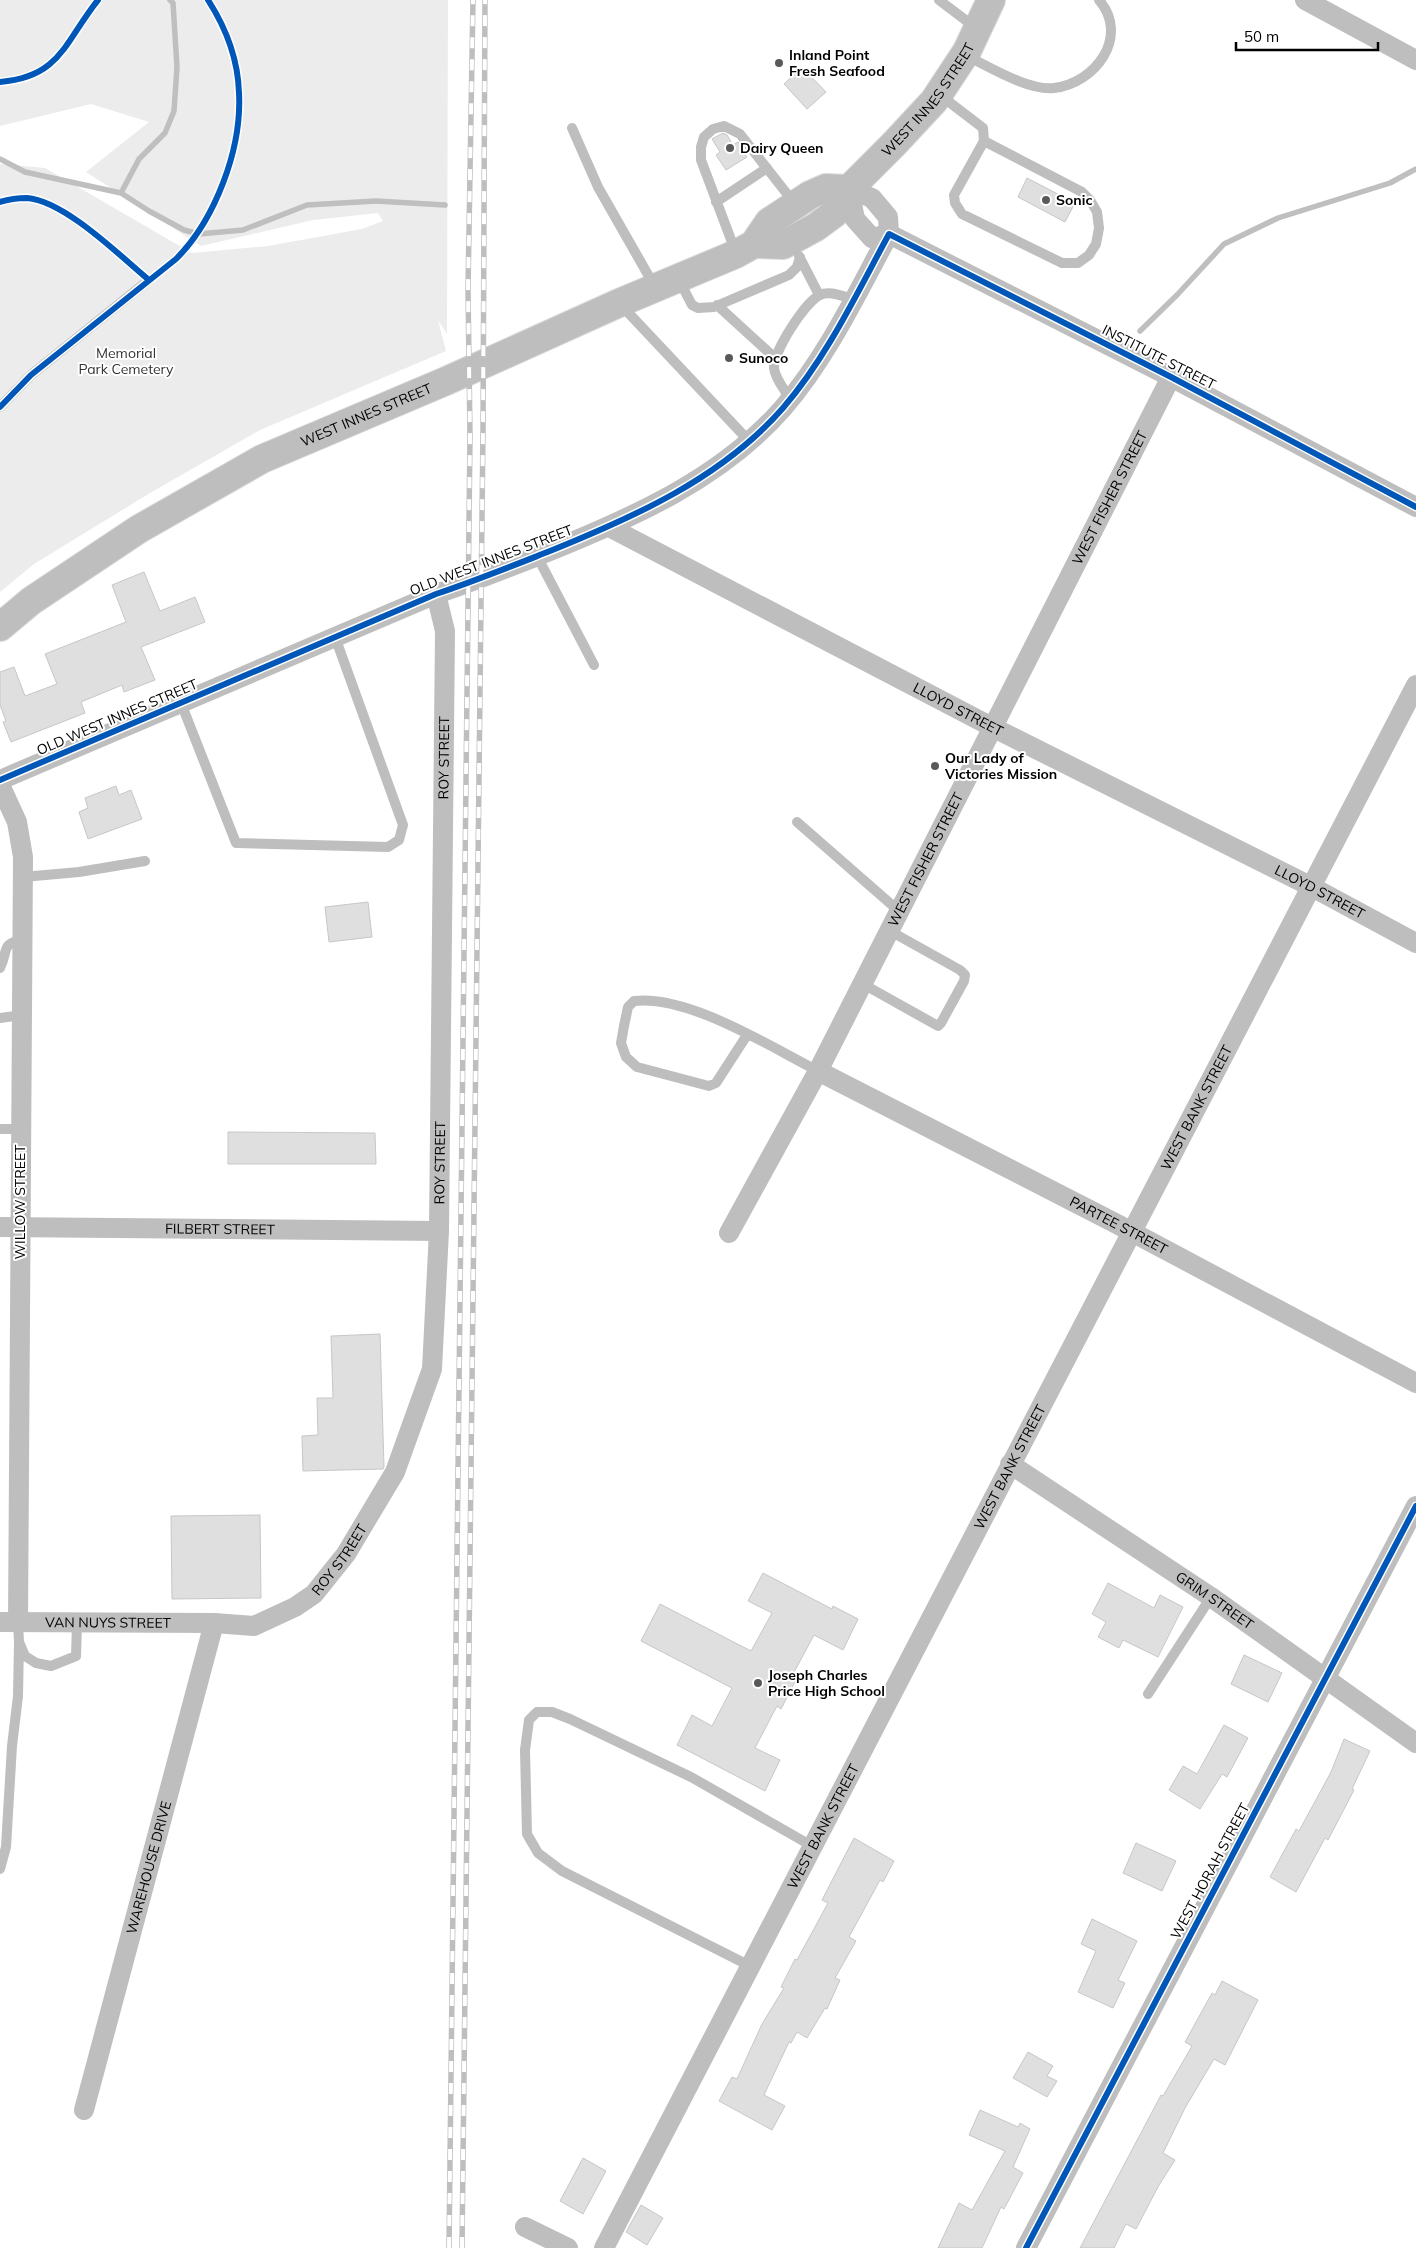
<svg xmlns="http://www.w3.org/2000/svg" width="1416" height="2248" viewBox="0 0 1416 2248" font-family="Mulish,sans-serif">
<rect width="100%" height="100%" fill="#fff"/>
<path fill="#ececec" d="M0,0H448L447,334L438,320L446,351L260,430L150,493L34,564L0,592V164L45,168L192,253L268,246L362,229L383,221L378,213L313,220L201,246L86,172L149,122L91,104L0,126Z"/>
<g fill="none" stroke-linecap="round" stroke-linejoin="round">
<path stroke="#bfbfbf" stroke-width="5.5" d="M0,159L25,172L121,193L149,211L184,230L199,234L243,230L307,205L376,201L445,205
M121,193L139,159L165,133L174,111L177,67L173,3L170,0
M1140,331L1177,295L1224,244L1278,218L1390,183L1416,169"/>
</g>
<path fill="#dfdfdf" stroke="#c7c7c7" d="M802,67L826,92L807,109L784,84Z
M723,133L727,135L733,145L738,142L747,157L726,170L716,155L720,152L712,139Z
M1027,178L1075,203L1065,222L1018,197Z
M144,572L160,611L195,597L205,622L141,647L155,680L124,692L122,685L81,702L85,713L11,742L3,722L6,721L0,705V672L14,667L25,696L57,684L45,654L126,622L112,585Z
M116,786L119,795L131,790L142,819L88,839L79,812L88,808L85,798Z
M368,902L372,937L329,942L325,907Z
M228,1132L375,1133L376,1164H228Z
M380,1334L384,1467L383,1469L303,1471L302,1436L318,1435L317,1398H333L331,1336Z
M260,1515L261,1598L172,1599L171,1516Z
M763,1573L832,1609L833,1606L858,1619L843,1650L814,1635L792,1676L797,1678L781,1709L777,1706L755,1748L780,1760L765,1791L677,1745L692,1715L712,1726L732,1688L641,1641L660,1604L751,1651L772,1613L748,1601Z
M1108,1583L1154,1608L1160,1595L1183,1607L1158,1657L1123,1640L1119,1648L1098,1637L1106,1622L1092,1614Z
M1244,1655L1282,1673L1268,1702L1231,1684Z
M1224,1725L1248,1738L1227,1777L1222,1774L1200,1809L1169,1790L1183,1766L1197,1774Z
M1344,1739L1370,1751L1352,1789L1354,1790L1328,1840L1325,1838L1296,1892L1270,1877L1296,1829L1299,1831L1331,1772Z
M854,1838L894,1861L883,1882L880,1880L849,1937L856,1941L835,1978L840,1980L827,2009L825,2008L807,2038L797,2032L791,2043L789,2042L764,2095L785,2106L772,2130L719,2101L732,2077L737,2079L762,2024L784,1988L781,1987L795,1959L797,1960L828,1903L822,1900Z
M1136,1843L1176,1861L1162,1891L1123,1873Z
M1092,1919L1137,1941L1118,1980L1125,1983L1113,2008L1078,1992L1096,1951L1081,1944Z
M1222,1981L1258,2000L1225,2065L1214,2059L1185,2108L1163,2153L1175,2160L1159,2185L1136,2229L1126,2224L1114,2248H1080L1161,2095L1163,2096L1192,2046L1185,2042L1212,1993L1215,1995Z
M1028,2052L1053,2066L1047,2076L1057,2081L1047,2097L1013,2078Z
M980,2110L1018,2127L1020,2123L1030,2129L1013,2167L1023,2173L1004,2209L1001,2207L982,2248H938L959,2203L972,2210L1005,2151L969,2135Z
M583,2158L606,2171L583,2214L560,2201Z
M641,2205L663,2218L647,2245L626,2232Z"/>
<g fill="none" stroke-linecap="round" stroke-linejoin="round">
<g stroke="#dbdbdb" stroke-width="30">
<g id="primary">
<path id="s9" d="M754,244L783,245L816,227L835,213L849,189L894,144L934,101L967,51L991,0"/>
<path id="s10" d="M0,627L31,601L139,529L262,459L446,381L619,303L736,254L754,244L769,222L810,195L826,188L849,189"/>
</g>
</g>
<path stroke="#bebebe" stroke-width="10" d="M939,0L976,28
M965,55C988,66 1028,91 1054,88C1096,83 1130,36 1099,0
M940,95L983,128L984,141L954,195L955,203L962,214L1062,263H1078L1089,255L1096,244L1099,228L1097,212L1090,200L1082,192L984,141
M572,128L598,187L655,287
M716,202L767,168
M736,253L701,160V147L704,137L713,129L724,126L740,134L795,204
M799,256L819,295
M679,280L692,305L698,308L714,307L789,275L797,267L800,257
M621,305L749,441
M717,305L775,358
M790,399C785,390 775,379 774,368C773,352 805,302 820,295C830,290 844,297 854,299
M0,407L31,375L149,280
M537,556L594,665
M181,703L236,843L388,847L399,840L403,825L335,637
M797,822L900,912
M23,877L79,872L145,861
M0,968C9,950 0,945 22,939
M863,984L938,1026L941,1023L964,981L965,975L960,970L890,931
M0,1018L22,1015
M747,1035L716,1083L709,1086L637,1067L626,1057L621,1043L624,1026L628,1007L634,1001C689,995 769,1046 818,1071
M0,1129H21
M18,1623L19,1642L25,1656L36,1663L51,1666L76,1656L77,1624
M1148,1694L1211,1597
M0,1869L6,1847L12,1746L18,1696L19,1642
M750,1966L562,1871L538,1853L527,1834L525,1750L529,1720L537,1712H552L570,1719L691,1777L812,1846"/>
<g stroke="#bebebe" stroke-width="20">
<path d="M1305,0L1416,60"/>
<path d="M849,189L855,219L872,238L889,234L1171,377L1416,507"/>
<path d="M849,189L872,198L888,217L889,234"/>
<path id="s1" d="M609,527L994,728L1312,887L1416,943"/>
<path d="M0,780L436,594C475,581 512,566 550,551C634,517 722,478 783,408C827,357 857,293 889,234"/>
<path d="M0,785L17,822L23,857L18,1623"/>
<path id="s2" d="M818,1071L1115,1223L1416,1383"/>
<path id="s3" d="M0,1227L439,1231"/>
<path id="s4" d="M729,1233L818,1071L1171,377"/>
<path id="s5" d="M1010,1464L1211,1597L1416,1743"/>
<path id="s6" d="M0,1622L214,1623L254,1626L295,1607L314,1594L346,1554L395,1472L432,1369L439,1231L445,631L436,594"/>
<path id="s7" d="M84,2110L214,1623"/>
<path d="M525,2227L568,2248"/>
<path id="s8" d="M604,2248L1416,685"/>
<path d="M1026,2248L1416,1506"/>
</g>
<use href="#primary" stroke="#bebebe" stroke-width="28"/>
<g stroke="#bebebe" stroke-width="5.5">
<path id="rail" d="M449,2248L470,436L468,289L473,0
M462,2248L483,431L485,0"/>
</g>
<use href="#rail" stroke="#fff" stroke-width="4" stroke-dasharray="11" stroke-linecap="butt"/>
<g stroke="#fff" stroke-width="9">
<path id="cycleway" d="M0,82C61,77 65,41 98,0
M0,202C9,199 18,198 27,198C65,201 120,256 149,280
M0,407L31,375L176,259C215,220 242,149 239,93C238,59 226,28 208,0
M0,780L436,594C475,581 512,566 550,551C634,517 722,478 783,408C827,357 857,293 889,234L1171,377L1416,507
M1026,2248L1416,1506"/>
</g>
<use href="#cycleway" stroke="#0057b8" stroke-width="6"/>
</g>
<g fill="#595959" stroke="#fff" stroke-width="2">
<circle cx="779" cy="63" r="5"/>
<circle cx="730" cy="148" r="5"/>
<circle cx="1046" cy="200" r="5"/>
<circle cx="729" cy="358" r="5"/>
<circle cx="935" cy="766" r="5"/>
<circle cx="758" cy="1683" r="5"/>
</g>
<g text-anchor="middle" stroke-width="4" stroke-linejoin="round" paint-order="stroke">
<g font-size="14" font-weight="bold" fill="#000" stroke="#fff" text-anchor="start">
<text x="789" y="60">Inland Point<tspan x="789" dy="16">Fresh Seafood</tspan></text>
<text x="740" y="153">Dairy Queen</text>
<text x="1056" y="205">Sonic</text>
<text x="739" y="363">Sunoco</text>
<text x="945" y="763">Our Lady of<tspan x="945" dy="16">Victories Mission</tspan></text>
<text x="768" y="1680">Joseph Charles<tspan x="768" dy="16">Price High School</tspan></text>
</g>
<g font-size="14" fill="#000" stroke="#fff">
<text dy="5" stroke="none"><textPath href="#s9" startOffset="238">WEST INNES STREET</textPath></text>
<text transform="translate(1159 357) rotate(27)" y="5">INSTITUTE STREET</text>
<text dy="5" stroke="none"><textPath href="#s10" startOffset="425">WEST INNES STREET</textPath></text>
<text dy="5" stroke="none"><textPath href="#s4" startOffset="828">WEST FISHER STREET</textPath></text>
<text transform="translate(491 560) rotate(-21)" y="5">OLD WEST INNES STREET</text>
<text dy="5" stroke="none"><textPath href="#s1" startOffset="394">LLOYD STREET</textPath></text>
<text transform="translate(117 717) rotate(-23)" y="5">OLD WEST INNES STREET</text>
<text dy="5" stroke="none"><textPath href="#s6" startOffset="1190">ROY STREET</textPath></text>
<text dy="5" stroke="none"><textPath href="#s4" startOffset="422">WEST FISHER STREET</textPath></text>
<text dy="5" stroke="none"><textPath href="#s1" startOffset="799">LLOYD STREET</textPath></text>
<text dy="5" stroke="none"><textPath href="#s8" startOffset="1285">WEST BANK STREET</textPath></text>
<text dy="5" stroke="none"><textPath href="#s6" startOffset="785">ROY STREET</textPath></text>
<text transform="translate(20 1202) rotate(-90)" y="5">WILLOW STREET</text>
<text dy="5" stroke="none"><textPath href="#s2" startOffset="338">PARTEE STREET</textPath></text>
<text dy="5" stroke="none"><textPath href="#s3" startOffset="220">FILBERT STREET</textPath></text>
<text dy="5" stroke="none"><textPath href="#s8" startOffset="880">WEST BANK STREET</textPath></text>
<text dy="5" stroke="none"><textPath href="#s6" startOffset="365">ROY STREET</textPath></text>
<text dy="5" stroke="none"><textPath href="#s5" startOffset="246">GRIM STREET</textPath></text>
<text dy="5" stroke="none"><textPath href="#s6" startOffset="108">VAN NUYS STREET</textPath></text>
<text dy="5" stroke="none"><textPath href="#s8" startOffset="475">WEST BANK STREET</textPath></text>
<text dy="5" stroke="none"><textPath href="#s7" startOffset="251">WAREHOUSE DRIVE</textPath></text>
<text transform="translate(1210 1871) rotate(-62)" y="5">WEST HORAH STREET</text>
</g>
<g font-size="14" fill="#333" stroke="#fff">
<text x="126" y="358">Memorial<tspan x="126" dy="16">Park Cemetery</tspan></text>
</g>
</g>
<path d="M1236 42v8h142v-8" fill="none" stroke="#000000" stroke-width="2.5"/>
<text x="1244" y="42" font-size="15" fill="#000000" stroke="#ffffff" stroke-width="4" paint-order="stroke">50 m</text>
</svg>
